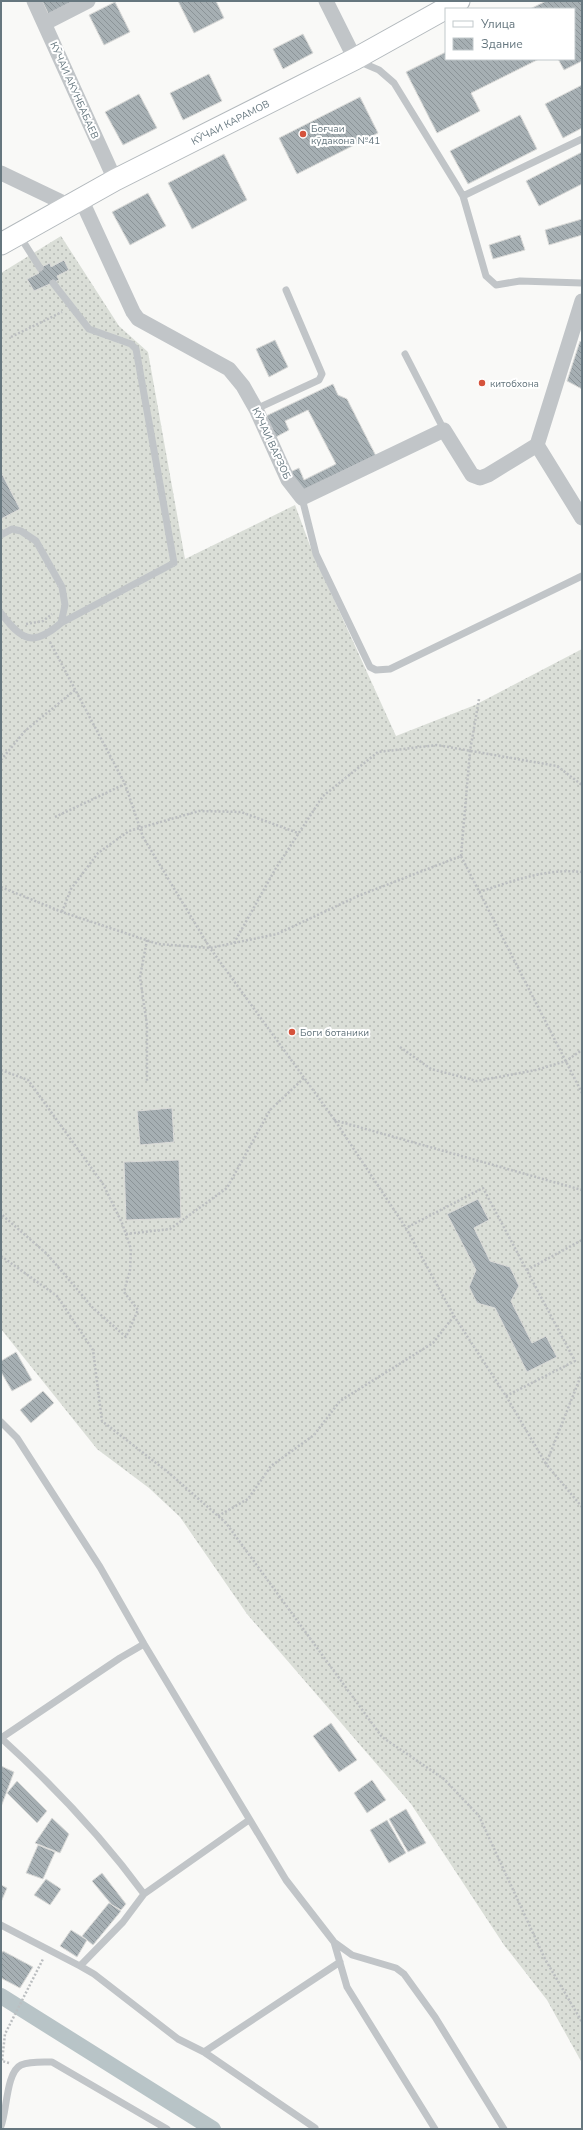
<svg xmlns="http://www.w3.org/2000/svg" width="583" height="2130" viewBox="0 0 583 2130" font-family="'Nunito Sans',sans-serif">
<defs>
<pattern id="garden-dots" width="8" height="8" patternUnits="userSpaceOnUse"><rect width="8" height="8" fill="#daded7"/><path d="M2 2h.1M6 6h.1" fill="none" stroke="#b5b9b4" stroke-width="1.8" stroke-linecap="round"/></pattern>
<pattern id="building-back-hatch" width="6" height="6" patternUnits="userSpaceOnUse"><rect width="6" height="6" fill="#a6afb3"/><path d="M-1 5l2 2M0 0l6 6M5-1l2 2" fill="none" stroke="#8b9397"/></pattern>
</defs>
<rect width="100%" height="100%" fill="#f9f9f7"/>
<path fill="url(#garden-dots)" d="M61,236L119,326L148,352L185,559L295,505L312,551L396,736L475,705L582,649V2063L547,2000L504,1945L411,1804L247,1614L180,1517L149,1488L97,1449L1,1329V273Z"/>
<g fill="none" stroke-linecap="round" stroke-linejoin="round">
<path stroke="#b8c4c7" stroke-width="16" d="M1,1996L213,2129"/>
</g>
<path fill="url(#building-back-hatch)" stroke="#dbdbd9" d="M42,1H76L49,15Z
M178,1H216L224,18L194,33Z
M546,1H582V61L564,70L558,59H574V9H530Z
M115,2L130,32L104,45L89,15Z
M303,34L313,53L283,69L273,49Z
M446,52V59H539L471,93L480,111L437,133L406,72Z
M209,74L222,101L183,120L170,93Z
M582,85V128L563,138L545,104Z
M139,94L157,128L123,145L105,112Z
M360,97L378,133L297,174L279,138Z
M520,115L537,149L468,184L450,151Z
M582,152V184L539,206L526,181Z
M224,154L247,200L192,229L168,183Z
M148,193L166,226L130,245L112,212Z
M582,219V235L549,245L545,230Z
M520,235L525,250L493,259L489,245Z
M64,260L69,270L57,276L59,280L34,291L27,279L39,273L37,269L50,263L51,267Z
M275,340L288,367L269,377L256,349Z
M580,341L582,342V389L567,381Z
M333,384L338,395L347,399L376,456L309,491L296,489L288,473L299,468L304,480L336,464L308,410L285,421L289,430L276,437L266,416Z
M1,472L20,509L1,519Z
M172,1108L174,1142L140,1145L137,1111Z
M179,1160L181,1218L126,1220L124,1162Z
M478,1199L489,1220L474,1228L490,1261L510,1267L519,1286L511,1301L532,1343L546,1336L557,1357L527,1372L495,1308L477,1303L469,1287L476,1270L447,1214Z
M16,1352L32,1380L12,1391L1,1372V1361Z
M43,1391L54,1403L31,1423L20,1410Z
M331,1723L357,1760L339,1772L313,1736Z
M1,1766L14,1772L1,1807Z
M372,1780L386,1800L367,1813L354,1793Z
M17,1781L47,1811L37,1823L7,1793Z
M406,1809L426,1843L408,1852L389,1819Z
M52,1818L69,1834L60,1853L35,1843Z
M387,1820L406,1853L389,1863L370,1830Z
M38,1845L55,1852L43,1879L26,1873Z
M102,1873L126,1904L121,1910L112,1905L92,1881Z
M46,1879L61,1889L50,1905L34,1895Z
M1,1885L7,1888L1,1902Z
M109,1903L121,1911L93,1945L82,1936Z
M71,1930L87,1940L77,1957L60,1946Z
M3,1951L33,1967L20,1988L1,1978V1954Z"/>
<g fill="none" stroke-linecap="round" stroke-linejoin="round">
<g stroke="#b3b9bd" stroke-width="23">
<path id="secondary" d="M1,244L115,180L355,59L459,1"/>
</g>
<path stroke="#bbbec0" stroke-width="2.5" stroke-dasharray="2 2" stroke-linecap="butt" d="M11,337L62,312
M26,624L43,621L52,614
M50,642L125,784L143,837L210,948L334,1119L406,1228
M1,760L25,731L75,690
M55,817L125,784
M461,856L470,751L479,699
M1,887L62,912L158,944L210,948L277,934L358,896L461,856L582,1093
M479,892C513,881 546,868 582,872
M62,912L71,889L98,853L129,831L199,811L241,812L298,833
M147,940L140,977L147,1025V1082
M234,943L276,868L323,796L378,752L437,745L557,766L582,785
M400,1047L431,1069L477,1081L536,1070L566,1061L582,1050
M1,1070L28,1080L103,1184L122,1223L131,1249L130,1270L124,1292L138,1310L126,1337L93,1308L47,1254L1,1214
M334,1120L582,1190
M126,1234L170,1229L227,1188L270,1110L304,1078
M1,1256L57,1296L93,1350L102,1421L169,1473L226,1523L382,1737L444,1779L479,1816L545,1959L582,2022
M527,1270L582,1240
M582,1373L546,1464L582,1507
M506,1396L575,1361L483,1188L406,1228L454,1316L506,1396L546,1464
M218,1516L248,1499L271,1466L314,1435L340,1401L433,1343L454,1316
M9,2063L2,2061L5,2034L43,1959"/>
<path stroke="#c1c5c8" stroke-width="7" d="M358,61L379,70L394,83L456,184L463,196L486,276L496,285L520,281L582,283
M463,196L582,139
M19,235L40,268
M405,354L444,430
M256,409L319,380L322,374L286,290
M302,498L316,554L370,667L376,670L390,669L582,576
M1,535L12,529L21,531L36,541L62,587L65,605L61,623
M1,613C22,641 33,647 61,623L174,563L136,349L131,344L89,329L53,283
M1,1422L17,1438L100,1567L144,1644L286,1880L334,1942L352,1955L396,1968L404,1974L435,2017L504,2129
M1,1738C54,1786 102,1837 144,1894L249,1820
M1,1738L120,1658L144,1644
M144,1894L123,1922L80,1966L94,1974L178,2039L204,2052L315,2128
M1,1925L80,1966
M334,1942L347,1987L435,2129
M204,2052L340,1962
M1,2126C7,2112 6,2072 21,2065C31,2061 42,2062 52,2062L167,2129"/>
<path stroke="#c1c5c8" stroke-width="15" d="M34,1L115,180
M326,1L355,59
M45,23L88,1
M1,173L70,206
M81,199L133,312L138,319L229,369L243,386L256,409L288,480L302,498L444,430L472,475L480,478L488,475L537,445
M582,301L537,445L582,518"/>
<use href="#secondary" stroke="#fff" stroke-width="21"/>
</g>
<g fill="#d5533c" stroke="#fff" stroke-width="1.5">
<circle cx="303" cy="134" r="4"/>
<circle cx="482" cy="383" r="4"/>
<circle cx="292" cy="1032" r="4"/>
</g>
<g text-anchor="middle" stroke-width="4" stroke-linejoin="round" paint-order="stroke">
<g font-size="10" fill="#66777f" stroke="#fff">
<text transform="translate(75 90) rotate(66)" y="4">КӮЧАИ АКУНБАБАЕВ</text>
<text transform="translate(230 122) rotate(-27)" y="4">КӮЧАИ КАРАМОВ</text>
<text transform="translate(272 443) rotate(65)" y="4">КӮЧАИ ВАРЗОБ</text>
</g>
<g font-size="10" fill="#66777f" stroke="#fff" text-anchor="start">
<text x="311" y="132">Боғчаи<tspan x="311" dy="12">кӯдакона №41</tspan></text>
<text x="490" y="387">китобхона</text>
<text x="300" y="1036">Боги ботаники</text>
</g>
</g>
<rect width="583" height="2130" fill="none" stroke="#66777f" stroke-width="4"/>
<rect x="445" y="8" width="130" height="52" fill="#ffffff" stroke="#c2c9cc"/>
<rect x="453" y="21" width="20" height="6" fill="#ffffff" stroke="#c2c9cc"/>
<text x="481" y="28" font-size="12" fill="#66777f">Улица</text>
<rect x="453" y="38" width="20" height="12" fill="url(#building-back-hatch)" stroke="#c2c9cc"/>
<text x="481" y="48" font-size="12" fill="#66777f">Здание</text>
</svg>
